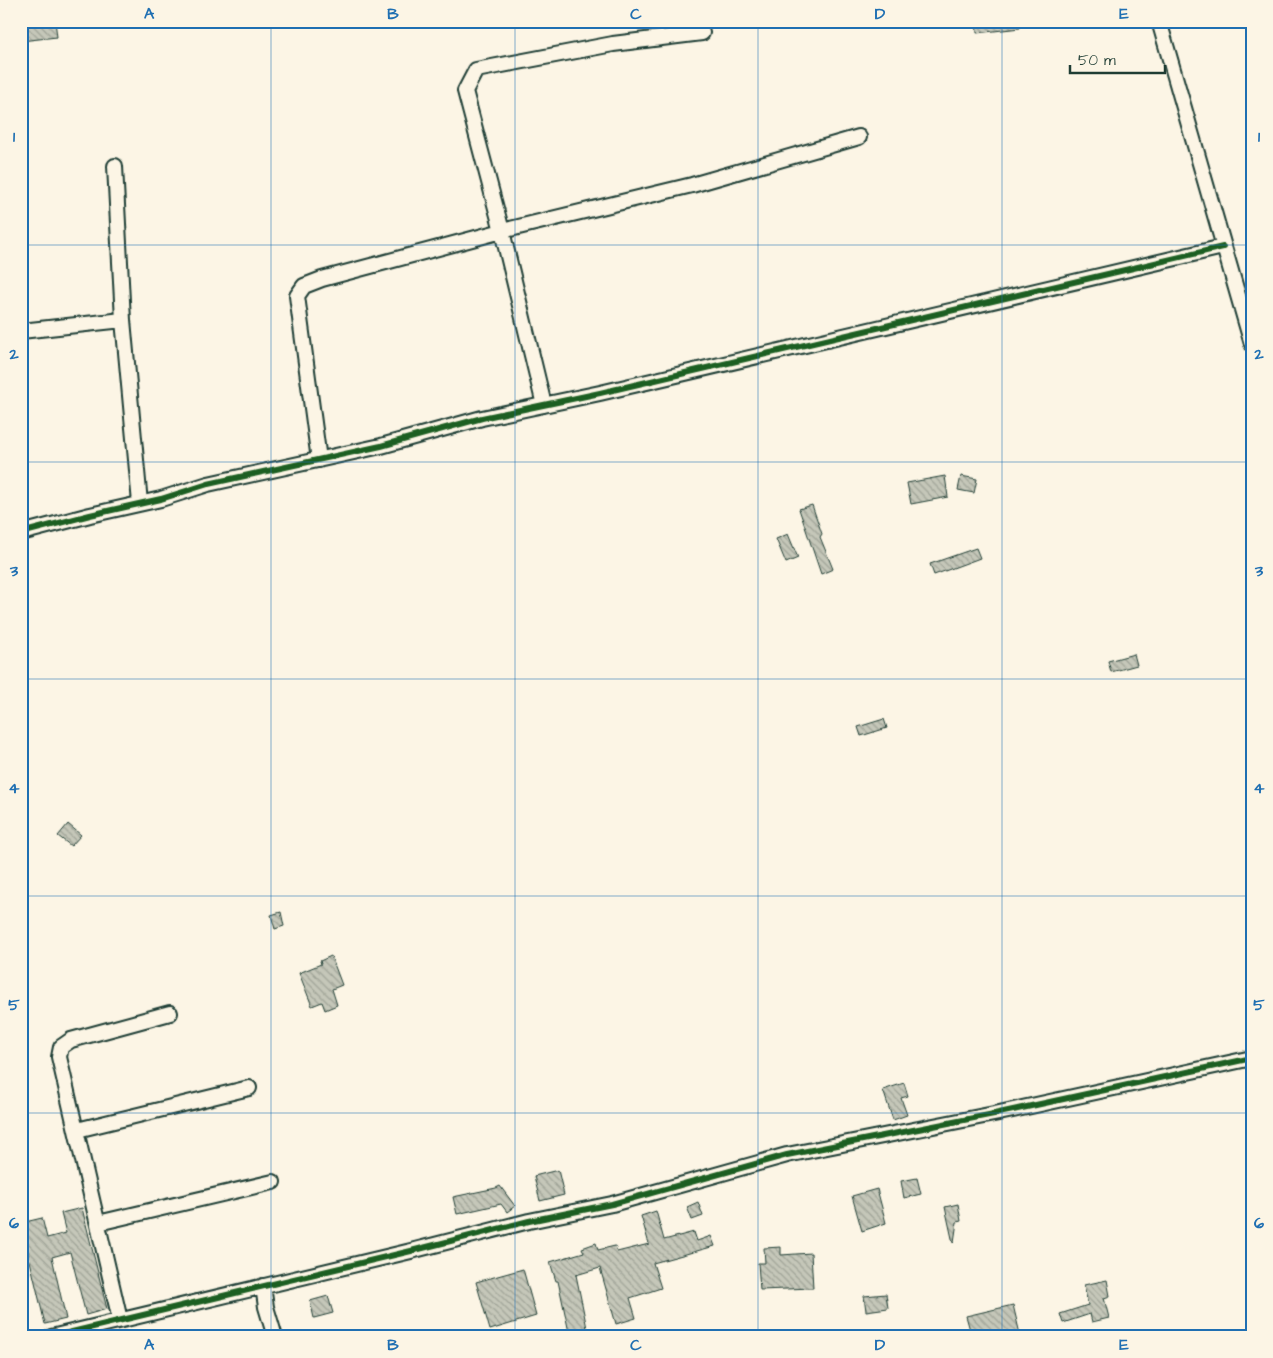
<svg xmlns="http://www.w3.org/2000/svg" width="1273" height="1358" viewBox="0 0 1273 1358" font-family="'Architects Daughter',sans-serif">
<defs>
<pattern id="building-back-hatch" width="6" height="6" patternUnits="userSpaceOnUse" patternTransform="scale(1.25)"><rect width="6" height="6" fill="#c5c7b9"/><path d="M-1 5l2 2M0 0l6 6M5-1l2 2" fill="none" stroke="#9fa397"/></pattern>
</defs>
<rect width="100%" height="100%" fill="#fcf5e5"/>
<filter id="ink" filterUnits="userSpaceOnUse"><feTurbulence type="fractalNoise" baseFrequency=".02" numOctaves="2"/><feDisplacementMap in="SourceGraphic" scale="10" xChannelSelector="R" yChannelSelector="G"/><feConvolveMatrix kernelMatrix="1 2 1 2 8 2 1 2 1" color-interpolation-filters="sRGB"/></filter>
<g filter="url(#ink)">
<path fill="url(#building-back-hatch)" stroke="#1f3d34" d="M41,21H55L57,37L21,41V24Z
M976,21H1020V28L977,33Z
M945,476L948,497L911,504L907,483Z
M961,476L977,479L974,493L958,490Z
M812,505L822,534L820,537L833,569L821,574L799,509Z
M788,534L798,558L786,563L776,539Z
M976,548L980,558L934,575L930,564Z
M1134,654L1137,665L1111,672L1108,661Z
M884,719L887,728L861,736L858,727Z
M68,824L81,835L71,846L58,836Z
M281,912L284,926L275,929L271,915Z
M331,956L342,985L332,989L337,1005L325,1010L322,1002L312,1006L299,973L321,964L320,961Z
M904,1083L908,1096L901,1098L907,1115L893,1120L883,1090Z
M558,1170L564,1195L540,1201L534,1176Z
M917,1178L921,1194L904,1198L901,1181Z
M500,1186L515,1206L507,1212L501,1204L457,1214L453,1197L496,1188Z
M877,1189L886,1223L862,1231L852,1196Z
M698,1202L703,1216L692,1220L687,1207Z
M958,1204L961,1221L957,1222L954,1242L953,1243L945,1207Z
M82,1208L107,1309L86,1315L70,1252L52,1257L66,1319L45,1324L21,1223L42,1218L47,1238L66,1233L61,1213Z
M656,1211L664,1240L694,1232L697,1241L711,1236L715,1246L653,1263L661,1288L630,1298L636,1318L616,1324L600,1268L576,1275L588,1333L570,1337L558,1281H556L550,1262L584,1252L582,1248L596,1243L598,1250L615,1246L617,1252L649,1244L641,1216Z
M781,1247V1255L811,1253L813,1288L760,1290L758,1263H765L764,1248Z
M523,1269L536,1316L490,1330L476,1282Z
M1107,1280L1110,1296L1104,1298L1109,1318L1092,1322L1090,1314L1063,1323L1060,1314L1088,1305L1084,1285Z
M886,1294L888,1308L866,1311L864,1296Z
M328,1296L333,1313L314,1318L310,1301Z
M1013,1305L1020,1334L1008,1337H972L966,1316Z"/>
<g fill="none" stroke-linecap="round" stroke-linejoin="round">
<g stroke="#1f3d34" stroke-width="18">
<path id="minor" d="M1159,21L1252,344
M115,166L123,320L140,503
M21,331L123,320
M544,405L502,231L465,91L476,70L613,44L702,33
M319,460L297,296L304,286L322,279L502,231L692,185L859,137
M21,533L90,515L161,499L208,484L381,446L482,418L600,393L1223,247
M77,1130L249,1088
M98,1223L273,1182
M263,1286L266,1307L275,1337
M120,1320L59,1057L61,1047L71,1040L170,1013
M51,1337L411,1251L529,1221L612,1204L787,1155L999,1113L1252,1058"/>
</g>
<use href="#minor" stroke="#fcf5e5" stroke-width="14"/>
<g stroke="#fcf5e5" stroke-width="9">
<path id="cycleway" d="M21,533L90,515L161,499L208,484L381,446L482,418L600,393L1223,247
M51,1337L411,1251L529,1221L612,1204L787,1155L999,1113L1252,1058"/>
</g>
<use href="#cycleway" stroke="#1b5e20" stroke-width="6"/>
</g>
</g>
<path fill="none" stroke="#1f6fb2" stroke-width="1" stroke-opacity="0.55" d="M271,21V1337M515,21V1337M758,21V1337M1002,21V1337M21,245H1252M21,462H1252M21,679H1252M21,896H1252M21,1113H1252"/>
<rect width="1273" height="1358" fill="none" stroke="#fcf5e5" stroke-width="55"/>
<path d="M1070 65v8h95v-8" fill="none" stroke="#1f3d34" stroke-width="2.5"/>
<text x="1078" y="65" font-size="15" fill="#1f3d34" stroke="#fcf5e5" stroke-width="4" paint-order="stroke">50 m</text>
<rect x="28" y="28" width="1218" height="1302" fill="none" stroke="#1f6fb2" stroke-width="2"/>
<g font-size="16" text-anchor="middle" font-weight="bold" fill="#1f6fb2">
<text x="149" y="19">A</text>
<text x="393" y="19">B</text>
<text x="636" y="19">C</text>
<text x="880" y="19">D</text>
<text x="1124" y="19">E</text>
<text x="14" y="142">1</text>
<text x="1259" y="142">1</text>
<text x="14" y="359">2</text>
<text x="1259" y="359">2</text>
<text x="14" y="576">3</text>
<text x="1259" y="576">3</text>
<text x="14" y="793">4</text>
<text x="1259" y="793">4</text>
<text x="14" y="1010">5</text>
<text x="1259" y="1010">5</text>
<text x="14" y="1228">6</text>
<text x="1259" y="1228">6</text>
<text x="149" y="1350">A</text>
<text x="393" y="1350">B</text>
<text x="636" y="1350">C</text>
<text x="880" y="1350">D</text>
<text x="1124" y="1350">E</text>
</g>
</svg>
